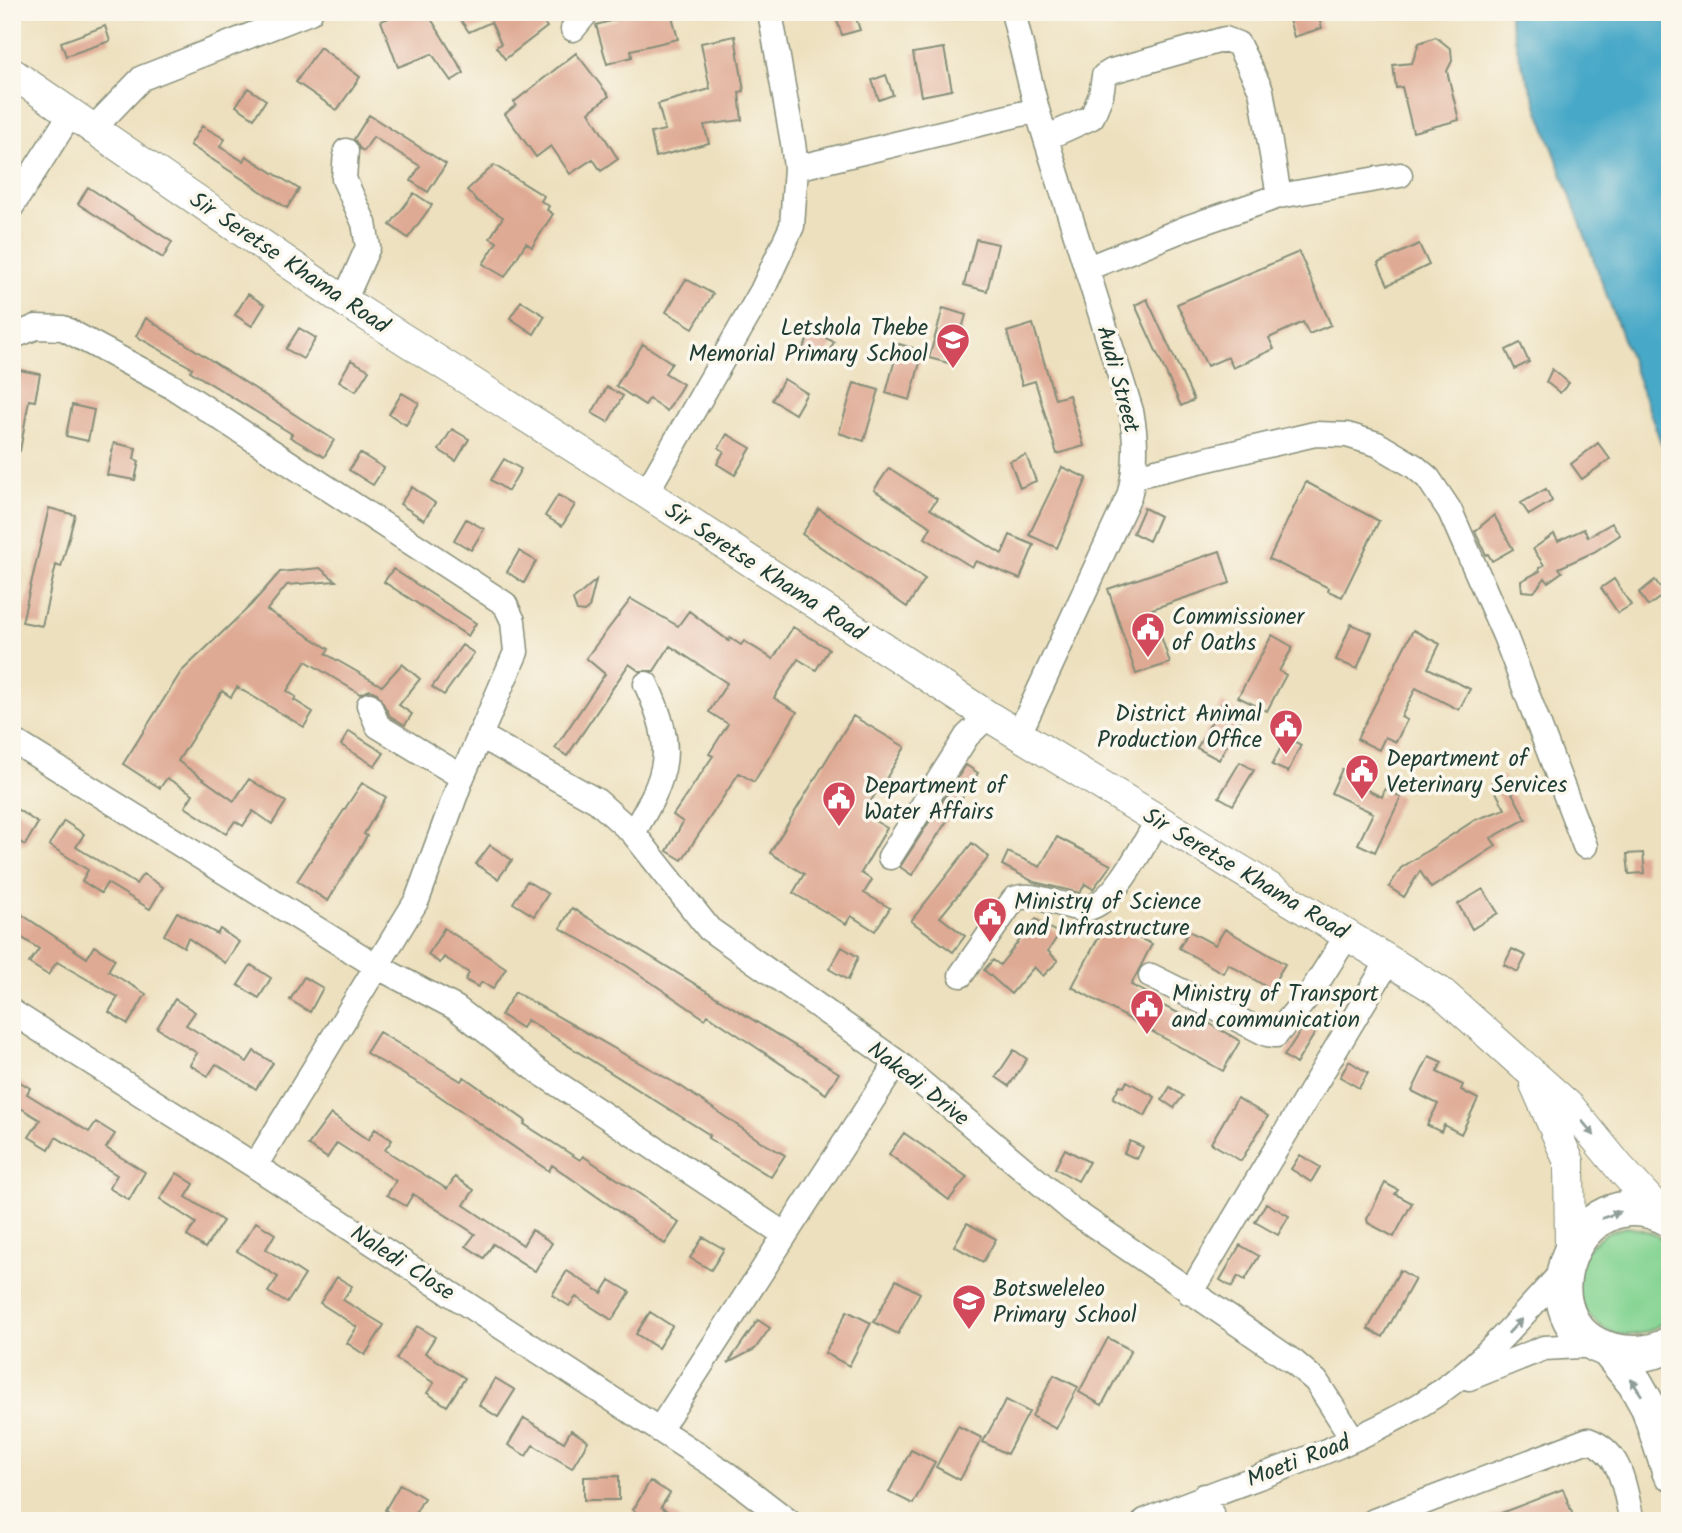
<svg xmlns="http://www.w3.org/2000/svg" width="1682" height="1533" viewBox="0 0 1682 1533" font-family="Kalam,sans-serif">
<rect width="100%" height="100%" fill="#fbf7ec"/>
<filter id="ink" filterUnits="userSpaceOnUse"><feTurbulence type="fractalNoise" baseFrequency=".0143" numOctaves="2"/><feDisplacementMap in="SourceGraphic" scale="14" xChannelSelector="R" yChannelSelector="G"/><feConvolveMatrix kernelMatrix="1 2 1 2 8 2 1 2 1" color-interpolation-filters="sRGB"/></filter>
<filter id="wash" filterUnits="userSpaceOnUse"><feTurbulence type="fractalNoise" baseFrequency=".00686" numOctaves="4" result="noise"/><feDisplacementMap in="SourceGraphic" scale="28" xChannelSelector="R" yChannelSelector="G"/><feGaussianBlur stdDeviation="1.57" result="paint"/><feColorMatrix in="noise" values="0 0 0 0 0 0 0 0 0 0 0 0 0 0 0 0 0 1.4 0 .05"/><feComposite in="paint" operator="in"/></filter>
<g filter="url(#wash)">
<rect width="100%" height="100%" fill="#ede0be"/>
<path fill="#85d493" stroke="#528864" stroke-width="2" d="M1626,1227C1644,1229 1656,1233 1670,1245V1317C1592,1383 1530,1248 1626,1227Z"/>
<path fill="#47a8c7" stroke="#33727e" stroke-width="2" d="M1508,12H1670V467L1520,59Z"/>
<g id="blocks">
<path fill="#dfaa94" d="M405,12H427L464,73L451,81L432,54L398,67L381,21Z
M455,12H536L547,27L505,59L496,47L501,44L491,22L469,32Z
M616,12H671L678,39L631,50L632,57L607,64L596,25L618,19Z
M834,12H854L860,30L842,35Z
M1287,12H1317L1322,28L1294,37Z
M105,26L110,41L66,56L61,42Z
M735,36L744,91L739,92L742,120L704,125L709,143L656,157L651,133L665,130L658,104L710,89L701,43Z
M1436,37L1451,49L1452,61L1447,71L1459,120L1413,132L1402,87L1396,88L1393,65L1412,63L1419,43Z
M320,47L360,77L337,110L296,82Z
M944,48L952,90L921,96L913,53Z
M576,53L609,96L589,112L618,159L601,171L593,159L570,174L551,146L536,157L505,114L516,105L514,102Z
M886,75L893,95L879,100L872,80Z
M248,88L266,100L254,118L236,106Z
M369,115L446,164L428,192L411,181L420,166L373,137L364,151L360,149L354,139Z
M202,126L225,139L220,147L243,161L246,156L299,189L287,208L190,145Z
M494,165L544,196L541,201L549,206L547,210L553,214L532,247L526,243L505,277L483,264L497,242L490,238L503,217L477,201L467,190Z
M88,187L172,242L163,258L78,204Z
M414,193L432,205L408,238L390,225Z
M976,239L998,244L987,291L964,285Z
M1419,244L1429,265L1388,285L1378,263Z
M1299,252L1331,325L1309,334L1303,322L1269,338L1274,349L1233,368L1228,357L1207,366L1177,304Z
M686,279L713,294L693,328L666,312Z
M248,294L265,305L252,326L235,315Z
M1147,299L1194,400L1181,406L1135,305Z
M521,301L545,316L534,334L510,318Z
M943,308L966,315L952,364L929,358Z
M146,318L334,440L324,457L290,437L292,434L190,371L192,368L136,336Z
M1033,324L1055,399L1069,395L1084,446L1057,454L1035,381L1022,385L1007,332Z
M299,328L316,338L303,359L286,349Z
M812,331L834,342L823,363L801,352Z
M1520,343L1529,362L1515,369L1506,350Z
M643,344L672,363L665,373L683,384L667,411L649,399L645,405L616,386Z
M899,344L923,351L910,400L886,393Z
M351,360L369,370L356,391L339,381Z
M1552,369L1569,383L1560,393L1546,382Z
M19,370L40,374L35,401L29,400L20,451L12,450V408Z
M784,379L807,393L795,414L772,400Z
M854,383L879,390L864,441L839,433Z
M607,387L623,396L608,422L592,413Z
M402,393L419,403L406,425L389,414Z
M72,405L94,410L88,441L66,436Z
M452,429L469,439L456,461L439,450Z
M727,434L751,448L735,475L717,464L724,451L719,448Z
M114,443L136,448L134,459L139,461L135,480L107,475Z
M1598,443L1610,459L1582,479L1571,464Z
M360,453L384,468L373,485L349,470Z
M1026,455L1036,481L1020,488L1010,461Z
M504,459L521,469L508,491L491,480Z
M1062,467L1087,478L1057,548L1029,535Z
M889,468L937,499L930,509L1002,554L1010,535L1034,545L1020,579L976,561L972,567L925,538L931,527L874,490Z
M1306,482L1379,521L1342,597L1328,591L1329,588L1269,559Z
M412,487L435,503L424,520L400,504Z
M1546,489L1552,501L1529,515L1521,503Z
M558,495L575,505L562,526L545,516Z
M49,508L75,515L61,567L56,565L42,626L22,622Z
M1144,508L1160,516L1149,541L1133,533Z
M819,509L925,579L907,607L802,534Z
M1494,515L1513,549L1492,561L1488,554L1486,555L1475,531Z
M466,519L484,529L471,550L454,540Z
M1612,523L1620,535L1594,552L1559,568L1562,572L1548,582L1545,578L1534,592L1522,591L1521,581L1540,571L1539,568L1544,565L1533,549L1554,534L1558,541L1584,529L1588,537Z
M519,551L536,561L524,583L507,572Z
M1220,551L1230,583L1152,609L1170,663L1136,674L1108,589Z
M320,568L336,581L287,585L267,610L329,649L326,654L382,686L402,664L420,679L399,705L412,714L405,725L390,716L377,693L370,690L360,694L306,661L287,691L296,697L294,700L313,712L304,727L237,687L231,697L222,691L178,761L234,801L249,779L286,802L272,824L253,811L243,826L235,821L226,834L185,807L193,794L167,778L160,788L123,764L181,672L251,605L280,572Z
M393,569L476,623L468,636L384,582Z
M1614,579L1631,605L1618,613L1601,588Z
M596,580L589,608L584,612L577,611L573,600Z
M1655,580L1665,594L1648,606L1639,593Z
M631,599L678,626L689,611L729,641L730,638L741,645L744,641L773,659L793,627L829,649L816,670L798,659L774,698L797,712L754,782L739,773L682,860L667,851L683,822L673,815L713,756L709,754L728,724L709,712L727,683L670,646L654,671H639L629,664L567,756L555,748L605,674L586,658Z
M1351,624L1372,633L1357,669L1336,660Z
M1413,630L1440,644L1428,668L1470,689L1459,710L1416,688L1401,717L1407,720L1396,742L1385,737L1379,750L1357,739Z
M1272,635L1293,647L1279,671L1286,675L1267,711L1238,697Z
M462,645L474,653L444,695L432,687Z
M1222,703L1243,715L1219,760L1197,748Z
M853,716L905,747L887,777L893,781L884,796L877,791L863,814L887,828L861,873L872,880L864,893L890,908L875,931L851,916L846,924L793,893L804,874L770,853Z
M349,731L384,753L375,766L341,745Z
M1286,737L1301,745L1288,772L1272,765Z
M1240,762L1254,770L1233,805L1219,797Z
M966,765L978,773L912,875L900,867Z
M1342,769L1356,775L1352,783L1382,797L1385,789L1401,797L1375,852L1358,844L1373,813L1331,793Z
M1503,776L1526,819L1491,838L1496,846L1431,888L1420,871L1404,897L1389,887L1401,868L1475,820L1505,809L1491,783Z
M362,783L386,797L364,834L367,836L328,901L297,881Z
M12,806L38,823L25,845L12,837Z
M64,821L84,834L76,847L136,884L143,874L163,887L150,909L107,883L101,893L82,881L88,870L49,845Z
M1057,837L1111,865L1093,889L1085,884L1080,893L1034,882L1002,865L1008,852L1040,867Z
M972,843L989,857L940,917L965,936L953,952L911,921Z
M490,845L512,860L498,879L476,864Z
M1643,853L1645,873L1629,874L1627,854Z
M527,881L548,894L534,916L513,903Z
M1483,889L1498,913L1472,929L1458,904Z
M12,908L87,958L94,946L115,959L108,971L146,994L128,1024L109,1012L118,997L57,962L48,975L29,963L39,949L12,931Z
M572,908L839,1073L826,1094L708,1015L705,1019L627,966L560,928Z
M177,912L217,934L220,929L239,942L225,963L188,938L184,947L164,935Z
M1036,919L1059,934L1048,951L1058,961L1043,976L1034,967L1011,994L984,970L993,960L1000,965Z
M1106,923L1152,944L1131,985L1159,999L1157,1003L1193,1020L1196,1016L1240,1041L1223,1071L1072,987Z
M444,928L506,968L493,989L482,982L478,987L465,980L469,973L444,957L440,963L428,955Z
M1225,929L1285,964L1270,989L1228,964L1223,973L1179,948L1189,931L1215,945Z
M842,947L858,957L848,980L829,969Z
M1512,949L1526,956L1518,972L1504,965Z
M251,965L271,978L259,998L238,985Z
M304,977L323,988L310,1012L290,1000Z
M515,992L682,1087L763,1143L785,1155L771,1177L708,1138L710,1135L527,1020L522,1028L501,1015Z
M175,999L195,1012L186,1025L247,1062L254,1051L273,1063L256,1089L216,1064L208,1076L190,1065L197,1053L157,1028Z
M1309,1018L1320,1025L1296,1064L1284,1056Z
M379,1032L461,1081L464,1077L526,1121L524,1124L580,1160L583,1156L641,1195L679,1223L665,1244L552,1165L549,1171L429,1089L366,1053Z
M1014,1050L1027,1059L1009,1086L996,1077Z
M1429,1056L1442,1062L1437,1072L1463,1085L1461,1090L1478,1099L1461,1134L1444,1125L1441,1132L1427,1125L1438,1104L1412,1091Z
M1349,1061L1368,1073L1359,1088L1340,1077Z
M12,1077L30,1088L27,1094L89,1132L96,1122L115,1134L106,1148L145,1172L129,1200L109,1188L117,1175L56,1137L49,1149L29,1137L40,1120L19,1107L12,1117Z
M1127,1081L1155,1097L1145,1116L1113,1098L1120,1085L1124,1087Z
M1170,1087L1183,1096L1174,1108L1162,1100Z
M1237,1098L1268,1116L1241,1161L1211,1143Z
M331,1114L368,1140L375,1129L392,1140L385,1150L447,1189L455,1177L474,1190L464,1205L523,1245L532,1230L552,1243L535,1271L493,1244L484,1258L466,1246L475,1234L413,1194L406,1206L387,1195L396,1181L337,1143L327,1158L308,1145Z
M904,1133L967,1177L949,1200L889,1154Z
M1130,1141L1143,1147L1137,1159L1124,1153Z
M1065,1149L1089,1162L1078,1181L1055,1168Z
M1300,1155L1320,1167L1311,1182L1291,1169Z
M177,1173L194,1184L186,1197L223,1221L205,1248L187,1236L196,1223L160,1199Z
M1385,1183L1398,1190L1395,1194L1412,1203L1394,1237L1368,1223L1367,1219Z
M1266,1203L1289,1216L1278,1235L1255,1222Z
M256,1222L275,1234L266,1249L305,1275L287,1303L268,1292L278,1277L237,1251Z
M967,1223L996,1239L983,1262L954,1246Z
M703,1237L724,1249L711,1270L690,1258Z
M1240,1245L1259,1256L1245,1280L1238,1276L1232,1287L1220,1280Z
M1400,1270L1415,1279L1383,1337L1368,1329Z
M567,1271L602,1293L610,1280L630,1292L612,1320L576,1297L569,1306L552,1295Z
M337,1277L352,1286L343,1300L384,1325L365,1355L347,1343L357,1327L320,1303Z
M896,1280L920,1293L898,1334L874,1322Z
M847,1311L871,1323L849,1366L825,1353Z
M650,1312L672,1326L658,1348L636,1334Z
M758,1320L770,1328L755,1349L728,1363Z
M417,1326L435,1337L425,1353L465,1378L447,1406L427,1393L434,1383L396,1359Z
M1108,1338L1131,1350L1102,1405L1079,1392Z
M1054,1375L1078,1387L1056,1429L1032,1416Z
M495,1378L515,1390L498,1417L479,1405Z
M1006,1400L1029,1412L1007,1454L983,1442Z
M524,1418L564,1442L571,1430L588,1441L572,1468L533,1445L526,1456L508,1445Z
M958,1426L982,1438L960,1480L936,1467Z
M911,1450L935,1462L913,1504L889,1492Z
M619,1476V1500H584V1477Z
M650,1481L670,1493L661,1507L683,1521H651L633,1510Z
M400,1484L424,1498L411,1521H403L385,1510Z
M1563,1489L1575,1521H1484L1483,1520Z"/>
</g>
</g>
<g filter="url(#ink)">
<use href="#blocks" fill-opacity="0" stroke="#868e79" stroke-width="2"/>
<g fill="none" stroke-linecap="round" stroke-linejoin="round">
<g stroke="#868e79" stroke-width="27">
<path id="minor" d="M1013,12L1037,110L1131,411C1137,441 1137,467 1129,496L1019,734
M573,29L587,12
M91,131L142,78L310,12
M1048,137L1092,117L1101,95L1104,76L1112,71L1225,39L1238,44L1261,90L1279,196
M796,168L1037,110
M12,206L70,115
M1088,268L1189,227L1279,196L1400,175
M344,301L368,247L364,223L344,179L346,151
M12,337L36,327L63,328L173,387L505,604L513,621L516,652L462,777L417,900L255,1166
M1135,476L1315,434L1347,435L1377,444L1414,466L1428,478L1450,511L1505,636L1585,846
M646,493L762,291L792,226L796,168L793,143L770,12
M369,705L378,726L462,777
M479,735L597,801L633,833L709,929L897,1062L1072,1210L1295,1363L1316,1381L1353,1439
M12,740L378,967L456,1008L538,1071L784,1234
M633,833C668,774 677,750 646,684
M890,857L967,736L988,716
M961,975L1014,899C1029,893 1045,900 1061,904C1069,906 1080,910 1088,908C1116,902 1144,843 1158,820
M1151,976L1267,1034L1276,1035L1312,991L1348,934
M12,1012L255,1166L727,1474L788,1521
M1190,1293L1389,960
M1469,1378L1544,1348L1598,1345
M659,1430L897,1062
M1204,1496L1214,1521
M1145,1521C1235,1482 1335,1456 1420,1405C1477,1371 1518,1320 1563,1271
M1374,1521L1588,1440C1623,1453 1624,1488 1632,1521"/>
</g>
<g stroke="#868e79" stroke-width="32">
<path id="major" d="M12,73L344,301L646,493L988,716L1442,993L1571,1108L1619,1167L1664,1216
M1535,1084L1569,1162L1570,1250"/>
</g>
<g stroke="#868e79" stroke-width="38">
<path id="highway" d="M1670,1219C1574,1167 1516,1327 1613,1351C1632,1355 1653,1355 1670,1344
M1607,1349L1635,1383L1649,1408L1670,1472"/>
</g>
<use href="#minor" stroke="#fff" stroke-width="24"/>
<use href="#major" stroke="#fff" stroke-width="30"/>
<use href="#highway" stroke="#fff" stroke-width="35"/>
</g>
<defs><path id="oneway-solid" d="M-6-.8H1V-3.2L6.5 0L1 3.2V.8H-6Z" transform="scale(1.75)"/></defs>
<g fill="#8f9e9a">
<use href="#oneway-solid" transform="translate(1588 1128) rotate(50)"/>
<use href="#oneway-solid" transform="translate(1611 1215) rotate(-20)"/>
<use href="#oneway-solid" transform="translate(1515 1326) rotate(-47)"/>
<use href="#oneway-solid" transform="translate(1636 1387) rotate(-124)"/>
</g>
</g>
<defs>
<g id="school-pin" transform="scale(1.75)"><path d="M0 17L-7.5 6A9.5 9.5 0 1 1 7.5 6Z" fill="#d1495b" stroke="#fbf7ec"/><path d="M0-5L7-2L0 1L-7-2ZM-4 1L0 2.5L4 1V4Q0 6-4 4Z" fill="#fff"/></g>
<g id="civic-pin" transform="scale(1.75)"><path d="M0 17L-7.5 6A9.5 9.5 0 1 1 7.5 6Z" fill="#d1495b" stroke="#fbf7ec"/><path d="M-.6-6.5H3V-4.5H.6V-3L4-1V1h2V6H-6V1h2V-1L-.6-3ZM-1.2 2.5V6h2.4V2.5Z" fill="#fff"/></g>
</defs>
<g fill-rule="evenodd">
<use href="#school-pin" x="953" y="340"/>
<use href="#civic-pin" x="1148" y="629"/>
<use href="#civic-pin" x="1286" y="726"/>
<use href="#civic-pin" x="1362" y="771"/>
<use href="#civic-pin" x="839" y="798"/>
<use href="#civic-pin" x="990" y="914"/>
<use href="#civic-pin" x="1147" y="1006"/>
<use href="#school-pin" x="969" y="1301"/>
</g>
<g text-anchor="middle" stroke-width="7" stroke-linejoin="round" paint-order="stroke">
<g font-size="23" fill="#1f3d34" stroke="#fbf7ec">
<text transform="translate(290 262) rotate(34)" y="8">Sir Seretse Khama Road</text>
<text transform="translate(1119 379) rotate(75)" y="8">Audi Street</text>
<text transform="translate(766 571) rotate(33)" y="8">Sir Seretse Khama Road</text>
<text transform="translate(1246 873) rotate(31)" y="8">Sir Seretse Khama Road</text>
<text transform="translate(919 1083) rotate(38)" y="8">Nakedi Drive</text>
<text transform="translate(403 1262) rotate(33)" y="8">Naledi Close</text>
<text transform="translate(1298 1460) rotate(-21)" y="8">Moeti Road</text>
</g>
<g font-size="23" fill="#1f3d34" stroke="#fbf7ec" text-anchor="start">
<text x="928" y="335" text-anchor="end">Letshola Thebe<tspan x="928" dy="26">Memorial Primary School</tspan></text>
<text x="1172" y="624">Commissioner<tspan x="1172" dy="26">of Oaths</tspan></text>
<text x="1262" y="721" text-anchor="end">District Animal<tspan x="1262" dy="26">Production Office</tspan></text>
<text x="1386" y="766">Department of<tspan x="1386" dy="26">Veterinary Services</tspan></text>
<text x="864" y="793">Department of<tspan x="864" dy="26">Water Affairs</tspan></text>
<text x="1014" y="909">Ministry of Science<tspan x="1014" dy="26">and Infrastructure</tspan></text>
<text x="1172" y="1001">Ministry of Transport<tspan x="1172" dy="26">and communication</tspan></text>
<text x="993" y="1296">Botsweleleo<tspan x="993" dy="26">Primary School</tspan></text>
</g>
</g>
<rect width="1682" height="1533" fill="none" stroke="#fbf7ec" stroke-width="42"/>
</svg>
